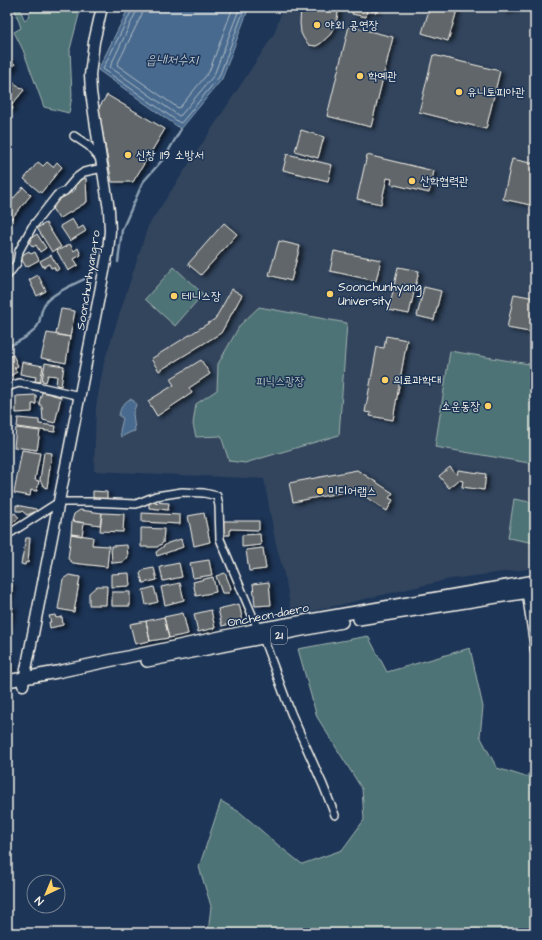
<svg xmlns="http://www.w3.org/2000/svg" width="542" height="940" viewBox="0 0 542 940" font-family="'Architects Daughter','Poor Story',sans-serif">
<defs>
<filter id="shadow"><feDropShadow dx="3.5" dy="2" stdDeviation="2" flood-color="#0009"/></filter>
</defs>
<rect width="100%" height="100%" fill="#1d3557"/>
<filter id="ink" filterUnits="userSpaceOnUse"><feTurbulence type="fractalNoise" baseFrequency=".025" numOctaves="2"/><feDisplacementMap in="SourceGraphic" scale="8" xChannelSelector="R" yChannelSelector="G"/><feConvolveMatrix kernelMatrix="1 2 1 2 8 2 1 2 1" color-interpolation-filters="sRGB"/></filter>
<g filter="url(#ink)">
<path fill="#31445d" d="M283,7H535V568L451,579L292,616L286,582L275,540L264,479L94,471L96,406L104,362L148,226L274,34Z"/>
<path fill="#4e7376" stroke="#a1b2af" d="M14,7H19L25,21L34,7H81L70,49L72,96L69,113L44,107L23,50L14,32L21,28Z
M174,267L203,294L175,326L145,299Z
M259,307L347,323L339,435L245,463L229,461L221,436L196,437L193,424L196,404L217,390L218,364L240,325Z
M450,351L535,365V464L435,447Z
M514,499L535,503V543L508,538Z
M368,636L387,672L470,648L483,707L480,736L497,768L526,777L535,766V933H208L211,906L199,867L221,801L241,813L278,845L302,864L342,850L364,820L362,789L317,717L298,649Z"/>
<path fill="#486b8f" stroke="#8da1b3" d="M129,7H249L222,79L181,129L98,70Z
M130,399L134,401L136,405L133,413L135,431L131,432L121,437L120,431L123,418L119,416C120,408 123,403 130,399Z"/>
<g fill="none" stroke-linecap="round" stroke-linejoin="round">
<path stroke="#afbbc4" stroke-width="1" d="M132,7V10L103,69L180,123L182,122L219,77L245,7
M137,7L136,12L110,67L179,116L181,115L214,75L240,7
M143,7L142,14L117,65L178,108L180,107L209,72L233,7"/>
<path stroke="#8da1b3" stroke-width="2.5" d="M118,262L122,230L143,182L165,157L181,129
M7,347C18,342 34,335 39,323C41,316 41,308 46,302C54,292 79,282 91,276"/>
</g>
<path fill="#60666b" stroke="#f4f1e8" filter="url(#shadow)" d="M301,7H339L337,19L333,30L330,35L320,44L316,46L309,45L304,39L301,33L300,23Z
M353,7H379L378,12L367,10L366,17L352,14Z
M430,7H458L448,41L422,33Z
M503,7H517L505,12Z
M349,26L393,37L371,127L327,116Z
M433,55L500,71L486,129L419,112Z
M7,57L15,64L8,74L7,73Z
M13,82L24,90L11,106L13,108L11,111L8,109L7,111V89Z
M107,95L165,129L133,182H112L98,109Z
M301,130L324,137L318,158L295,151Z
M287,154L332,165L328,181L283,170Z
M367,155L434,171L429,193L391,184L392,179L387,178L381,204L357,199Z
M512,159L535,164V206L503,199Z
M38,162L43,166L47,162L53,167L57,162L62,167L41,193L24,179Z
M86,178L87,202L59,219L50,205L75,190L78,181Z
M23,187L31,195L7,224V204L8,205Z
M72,219L78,229L83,226L86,231L70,241L60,226Z
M46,223L61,247L52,252L37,228Z
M224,223L237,234L201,275L188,264Z
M37,234L46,248L40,252L36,245L33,247L29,242L32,240L31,238Z
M279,241L300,246L291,281L269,275Z
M70,244L74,251L78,248L81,255L74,259L78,265L68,271L57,251Z
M29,251L31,254L35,252L39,260L26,267L21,258L23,256L22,255Z
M334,251L381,260L376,281L330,271Z
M51,255L59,269L56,271L54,267L51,268L49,264L43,267L40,261Z
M398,267L419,271L409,314L389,310Z
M38,275L46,291L37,296L29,280Z
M424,287L441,291L434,320L417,316Z
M232,289L242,295L221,333L159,371L151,359L215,319Z
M514,294L535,298V333L507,328Z
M61,309L75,311L70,337L56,334Z
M47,333L70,337L66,363L41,358Z
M386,336L407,340L393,420L370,416L371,413L365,412L377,347L384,348Z
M13,355L18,366L14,368L17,372L7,378V358Z
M201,360L210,374L189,388L192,393L157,416L148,401L174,385L170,379Z
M22,362L43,366L40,382L35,381L36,377L20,374Z
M45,363L64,366L61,386L56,385L57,376L48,375L46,382L42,381Z
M42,392L61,397L55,423L43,420L42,407L39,403Z
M36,395V404H32V412L16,413V396Z
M7,399H10L11,417L7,418Z
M18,418L39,420V424L56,426L55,432L17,427Z
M16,428L40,431L37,450L14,447Z
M22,450L40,453L35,480L39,481L37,491L31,490L30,496L14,493Z
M44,452L52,453L47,488L44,487L40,480Z
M450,467L457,475L458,470L486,474L484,490L462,487L463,481L459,480L449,488L439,476Z
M357,470L393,493L389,498L393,500L387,511L355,490L293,502L289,483Z
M93,491L107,492V499H93Z
M149,502L169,503L168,510L149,508Z
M16,505L36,509L37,511L27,515L22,511H16Z
M80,510L102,513L100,525L72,521L74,514Z
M15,513L19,518L7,527V515L8,517Z
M102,513L124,514L123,532L100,531Z
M142,513L180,515V524L142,522Z
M204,513L210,542L194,546L188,516Z
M72,521L84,523L82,536L71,534Z
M222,521H259V530L230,529V535H221Z
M141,528L164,529L163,543L157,547H141Z
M71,534L93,537L92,545L109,546L107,567L73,563L68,559Z
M260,534L261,545L242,547V535Z
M26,538H30L28,563L26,562L25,565L21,564Z
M181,539L183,547L157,556L156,552L168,543Z
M127,545L128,557L124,562L112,563L111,546Z
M263,548L266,569L249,571L246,550Z
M209,560L212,575L193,578L190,563Z
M179,563L182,577L163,581L160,567Z
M154,568L157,580L143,583L140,574L143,570Z
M129,573L130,586L111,587V574Z
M225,573L231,588L229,593H222L216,576Z
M69,575L80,577L74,612L58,609L63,579Z
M213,577L216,592L196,596L193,582Z
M269,582L271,605L255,606L253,584Z
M7,583L12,585L8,601H7Z
M180,583L184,600L165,605L161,587Z
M97,586H107L106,605H89V593Z
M154,587L158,602L146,605L143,590Z
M112,592H130V606H112Z
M239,604L243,621L222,626L218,609Z
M9,606L13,607L7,629V612Z
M211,610L215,628L198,632L194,614Z
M183,613L188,634L169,638L164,617Z
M55,615L56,618L62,617L63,625L50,628L49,622H51L49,616Z
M164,617L169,638L150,641L146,621Z
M146,621L150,641L135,644L130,624Z
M7,650L11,671H7Z"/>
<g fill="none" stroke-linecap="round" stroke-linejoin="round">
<g stroke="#f4f1e8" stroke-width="10">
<path id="minor" d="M74,136L89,146L101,160
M7,276L17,263L19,251L32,227L57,195L65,191L77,177L84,172L103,168
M7,387L19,383L41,387L80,396
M7,535L59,502H90L136,504L156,496L182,492L204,493L217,496L219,506L220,539L258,629
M526,592L535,653
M263,638L291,713L323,785L335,815"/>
</g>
<g stroke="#f4f1e8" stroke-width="13">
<path id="secondary" d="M23,685L108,251L110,231L109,210L96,127L91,92L90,75L94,42L102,7"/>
</g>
<g stroke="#f4f1e8" stroke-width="14">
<path id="primary" d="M359,619L535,591
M147,661L342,622
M7,681L57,672L258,629L535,581"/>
</g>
<use href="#minor" stroke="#1d3557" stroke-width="7"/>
<use href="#secondary" stroke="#1d3557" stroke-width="10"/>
<use href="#primary" stroke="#1d3557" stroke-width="11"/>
</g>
</g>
<g fill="#ffd166" stroke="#1d3557" stroke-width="1.5">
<circle cx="317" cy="25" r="4"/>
<circle cx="360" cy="76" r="4"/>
<circle cx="459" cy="92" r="4"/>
<circle cx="128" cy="155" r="4"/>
<circle cx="412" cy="181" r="4"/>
<circle cx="330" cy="294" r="4"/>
<circle cx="174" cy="296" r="4"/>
<circle cx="385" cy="380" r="4"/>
<circle cx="488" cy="406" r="4"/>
<circle cx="320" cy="491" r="4"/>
</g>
<g text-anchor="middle" stroke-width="3" stroke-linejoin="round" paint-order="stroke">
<rect fill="#1d3557" stroke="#b4b9bc" stroke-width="1" x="271" y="626" width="16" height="18" rx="3"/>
<g font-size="11" font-weight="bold" fill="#f4f1e8">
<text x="279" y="639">21</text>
</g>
<g font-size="12" fill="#f4f1e8" stroke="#1d3557" text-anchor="start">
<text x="325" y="29">야외 공연장</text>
<text x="368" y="80">학예관</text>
<text x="467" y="96">유니토피아관</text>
<text x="136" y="159">신창 119 소방서</text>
<text x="420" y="185">산학협력관</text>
<text x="338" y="291">Soonchunhyang<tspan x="338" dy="14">University</tspan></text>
<text x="182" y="300">테니스장</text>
<text x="393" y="384">의료과학대</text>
<text x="480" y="410" text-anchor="end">소운동장</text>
<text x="328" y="495">미디어랩스</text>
</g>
<g font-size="12" fill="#f4f1e8" stroke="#1d3557">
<text transform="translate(88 280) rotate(-81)" y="4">Soonchunhyang-ro</text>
<text transform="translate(268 615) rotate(-11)" y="4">Oncheon-daero</text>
</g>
<g font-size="12" fill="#b2bfba" stroke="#1d3557">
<text x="280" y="385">피닉스광장</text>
</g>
<g font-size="13" font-style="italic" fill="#b8c2c9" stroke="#1d3557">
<text x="172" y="64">읍내저수지</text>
</g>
</g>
<rect width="542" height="940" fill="none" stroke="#1d3557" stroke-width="24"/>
<rect x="12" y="12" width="518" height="916" fill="none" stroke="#f4f1e8" stroke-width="1.5" filter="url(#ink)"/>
<g transform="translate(46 894) rotate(224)"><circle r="19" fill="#1d3557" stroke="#738091"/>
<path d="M0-3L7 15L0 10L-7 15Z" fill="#ffd166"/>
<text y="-6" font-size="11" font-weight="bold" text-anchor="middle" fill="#f4f1e8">N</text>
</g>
</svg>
